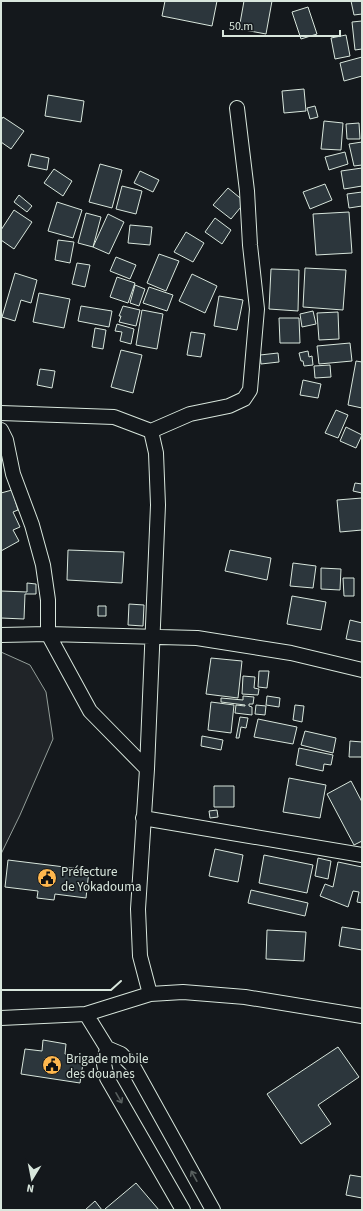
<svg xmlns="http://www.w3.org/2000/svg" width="363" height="1211" viewBox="0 0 363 1211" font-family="'Source Sans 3',sans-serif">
<rect width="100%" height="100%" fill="#14181c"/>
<path fill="#202428" stroke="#939e99" d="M1,652L30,665L46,692L53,739L20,815L1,854Z"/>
<path fill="#2c363c" stroke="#d8e6dc" d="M165,1H217L212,26L162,16Z
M244,1H272L266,34L239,29Z
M351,1H362V14L354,15Z
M308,7L317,34L301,39L292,12Z
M362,21V49L355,50L352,22Z
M346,35L350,56L335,59L331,38Z
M362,57V76L344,81L340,63Z
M304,89L306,111L284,113L282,91Z
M48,95L84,101L81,122L45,116Z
M315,106L318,117L310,119L307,108Z
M3,117L24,131L11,149L1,142V120Z
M324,121L343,123L341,150L321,149Z
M359,123L360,139H347L346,124Z
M362,142V165L354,166L349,144Z
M345,152L348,164L329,170L325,157Z
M31,154L49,158L47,170L28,166Z
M100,164L122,170L112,208L89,202Z
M362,168V186L344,189L341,171Z
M54,169L72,181L63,196L44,183Z
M140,171L159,180L153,192L134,183Z
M325,184L332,200L310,209L303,192Z
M122,186L142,191L136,214L116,209Z
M228,188L245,202L231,219L213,205Z
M362,192V206L349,208L347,194Z
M19,195L32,206L27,212L14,202Z
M57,202L82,210L73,238L48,231Z
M14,210L32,222L14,249L1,240V230Z
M349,212L352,253L316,255L313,214Z
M86,213L101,217L93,247L78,243Z
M108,214L124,222L109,254L93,247Z
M215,218L231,230L222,244L205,232Z
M130,225L152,227L150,245L128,243Z
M186,232L204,243L193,262L174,252Z
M58,240L74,242L70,263L55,260Z
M159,254L179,261L166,291L147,283Z
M116,257L136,265L130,279L110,271Z
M77,263L90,265L85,287L72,284Z
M305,268L346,270L343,310L303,307Z
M271,269L299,270L298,311L269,309Z
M15,273L37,280L31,303L21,300L15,321L2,317Z
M192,274L217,286L205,313L179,301Z
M117,277L135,283L128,303L110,297Z
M135,285L145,289L139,306L130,303Z
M149,287L173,295L167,311L143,303Z
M39,293L70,299L64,328L33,322Z
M219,296L243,300L237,330L214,326Z
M81,306L112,311L109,327L78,321Z
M123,306L140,310L136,326L119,322L121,316H119Z
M142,310L163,314L157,349L136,345Z
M313,311L316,324L302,327L300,314Z
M338,312L339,339L319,340L317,313Z
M279,318H299L300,343H280Z
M117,324L134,329L131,344L120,341L122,332L115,331Z
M95,328L106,330L103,349L92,347Z
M191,332L205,334L201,357L187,355Z
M350,343L352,361L319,364L317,346Z
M121,350L142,355L133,393L111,387Z
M308,351L309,357L312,356L313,365L304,366L303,361H301L299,353Z
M278,353L279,362L261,364L260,355Z
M356,361L362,362V408L348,405Z
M330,365L331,377L315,378L314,366Z
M40,369L55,371L52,388L37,385Z
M303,380L321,384L318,398L300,395Z
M336,410L348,415L338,438L325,433Z
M346,427L362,435L356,448L340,441Z
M355,483L362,484V493L353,491Z
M12,490L18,510L13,512L20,527L13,530L19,541L1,551V493Z
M362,498V530L340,532L337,500Z
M68,550L124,552L122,583L67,580Z
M230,550L271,558L267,580L225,571Z
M293,563L316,566L313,588L290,586Z
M321,568L341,569L340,590L321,589Z
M343,578H354V596H344Z
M27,583L36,584V594H25L24,619L1,618V591L27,592Z
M292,596L326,602L321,630L287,624Z
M129,604L144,605L143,626L128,625Z
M98,606H106V616H98Z
M350,620L362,623V642L346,639Z
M211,658L242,661L238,698L206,694Z
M259,671H269L267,688L258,687Z
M243,676L255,677L254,688L259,689L258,695L242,694Z
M243,696L254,697L253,704H249V706L252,707V715L235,713L236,705L245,706V705L221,702V698L243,700Z
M267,696L280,698L279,707L266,705Z
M211,702L234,705L231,733L208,730Z
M256,705L266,706L265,715L255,714Z
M295,705L304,706L302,722L293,720Z
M240,717L248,718L246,728L241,727L239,738H236Z
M258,719L297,727L293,744L254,737Z
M305,731L336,738L333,753L301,745Z
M202,736L223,740L221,750L201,746Z
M350,741L362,742V757H349Z
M299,748L333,755L331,765L324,764L323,771L296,765Z
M289,778L326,785L320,818L283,812Z
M351,781L362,802V841L354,845L327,794Z
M214,786H234V807H214Z
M217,810L218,817L210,818L209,811Z
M215,849L243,855L238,882L209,876Z
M264,855L313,865L307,893L259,883Z
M318,858L331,861L328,879L315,876Z
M8,860L89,870L86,898L55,894L54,900L37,898L38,891L5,887Z
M338,862L362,867V903L357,902L359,892L353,891L348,907L320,896L325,884L333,887Z
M251,890L308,903L305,916L248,903Z
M342,927L362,930V950L339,946Z
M267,930L306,932L304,961L266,959Z
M43,1040L66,1044L65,1054L84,1057L80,1083L21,1074L25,1049L42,1051Z
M338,1047L359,1077L318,1105L331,1124L301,1144L267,1094Z
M350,1175L362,1177V1198L346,1195Z
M136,1183L159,1210H106L105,1209Z
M95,1201L102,1210H85Z"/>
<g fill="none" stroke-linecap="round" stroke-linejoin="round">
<g stroke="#d8e6dc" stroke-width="16">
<path id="minor" d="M1,413L114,417L151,431L156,453L158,505L147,769L138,909L140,956L150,994
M1,430L6,440L13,474L32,525L43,565L48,600V634L1,635
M151,431L190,414L229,406L244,399L250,390L257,309L250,245L247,191L237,108
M48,634L197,638L291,653L362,670
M48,634L90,711L147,769
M143,818L362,855
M86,1014L107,1048L104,1064L107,1078L183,1210
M1,1018L86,1014L150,994L183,992L245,997L362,1016
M107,1048L121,1054L133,1066L213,1210"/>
</g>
<use href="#minor" stroke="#14181c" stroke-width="14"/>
<path stroke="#d8e6dc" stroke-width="2" d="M1,990H111L121,981"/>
</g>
<defs><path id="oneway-shaft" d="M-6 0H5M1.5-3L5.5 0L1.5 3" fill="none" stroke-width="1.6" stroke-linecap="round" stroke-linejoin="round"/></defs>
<g stroke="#59605f">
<use href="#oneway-shaft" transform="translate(119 1098) rotate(60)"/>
<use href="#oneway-shaft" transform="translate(194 1176) rotate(-119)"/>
</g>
<defs>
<g id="civic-disc" transform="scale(1)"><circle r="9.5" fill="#ffb74d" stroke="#14181c"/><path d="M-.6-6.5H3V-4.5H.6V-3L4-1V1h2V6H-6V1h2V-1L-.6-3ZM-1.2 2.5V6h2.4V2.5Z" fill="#111"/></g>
</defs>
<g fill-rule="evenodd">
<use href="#civic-disc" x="47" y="878"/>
<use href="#civic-disc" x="52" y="1065"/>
</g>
<g text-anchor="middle" stroke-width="3" stroke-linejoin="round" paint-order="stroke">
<g font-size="13" fill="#d8e6dc" stroke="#14181c" text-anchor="start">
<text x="61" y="876">Préfecture<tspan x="61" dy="15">de Yokadouma</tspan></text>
<text x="66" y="1063">Brigade mobile<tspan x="66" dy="15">des douanes</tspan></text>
</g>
</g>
<rect width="363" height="1211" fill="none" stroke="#d8e6dc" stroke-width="4"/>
<g transform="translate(32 1179) rotate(190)" stroke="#14181c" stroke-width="3" paint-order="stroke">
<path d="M0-3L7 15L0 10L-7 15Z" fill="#d8e6dc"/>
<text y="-6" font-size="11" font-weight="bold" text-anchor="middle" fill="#d8e6dc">N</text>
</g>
<path d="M223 30v6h117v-6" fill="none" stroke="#d8e6dc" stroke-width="2"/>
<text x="229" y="30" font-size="12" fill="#d8e6dc" stroke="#14181c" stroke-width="3" paint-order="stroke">50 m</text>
</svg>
